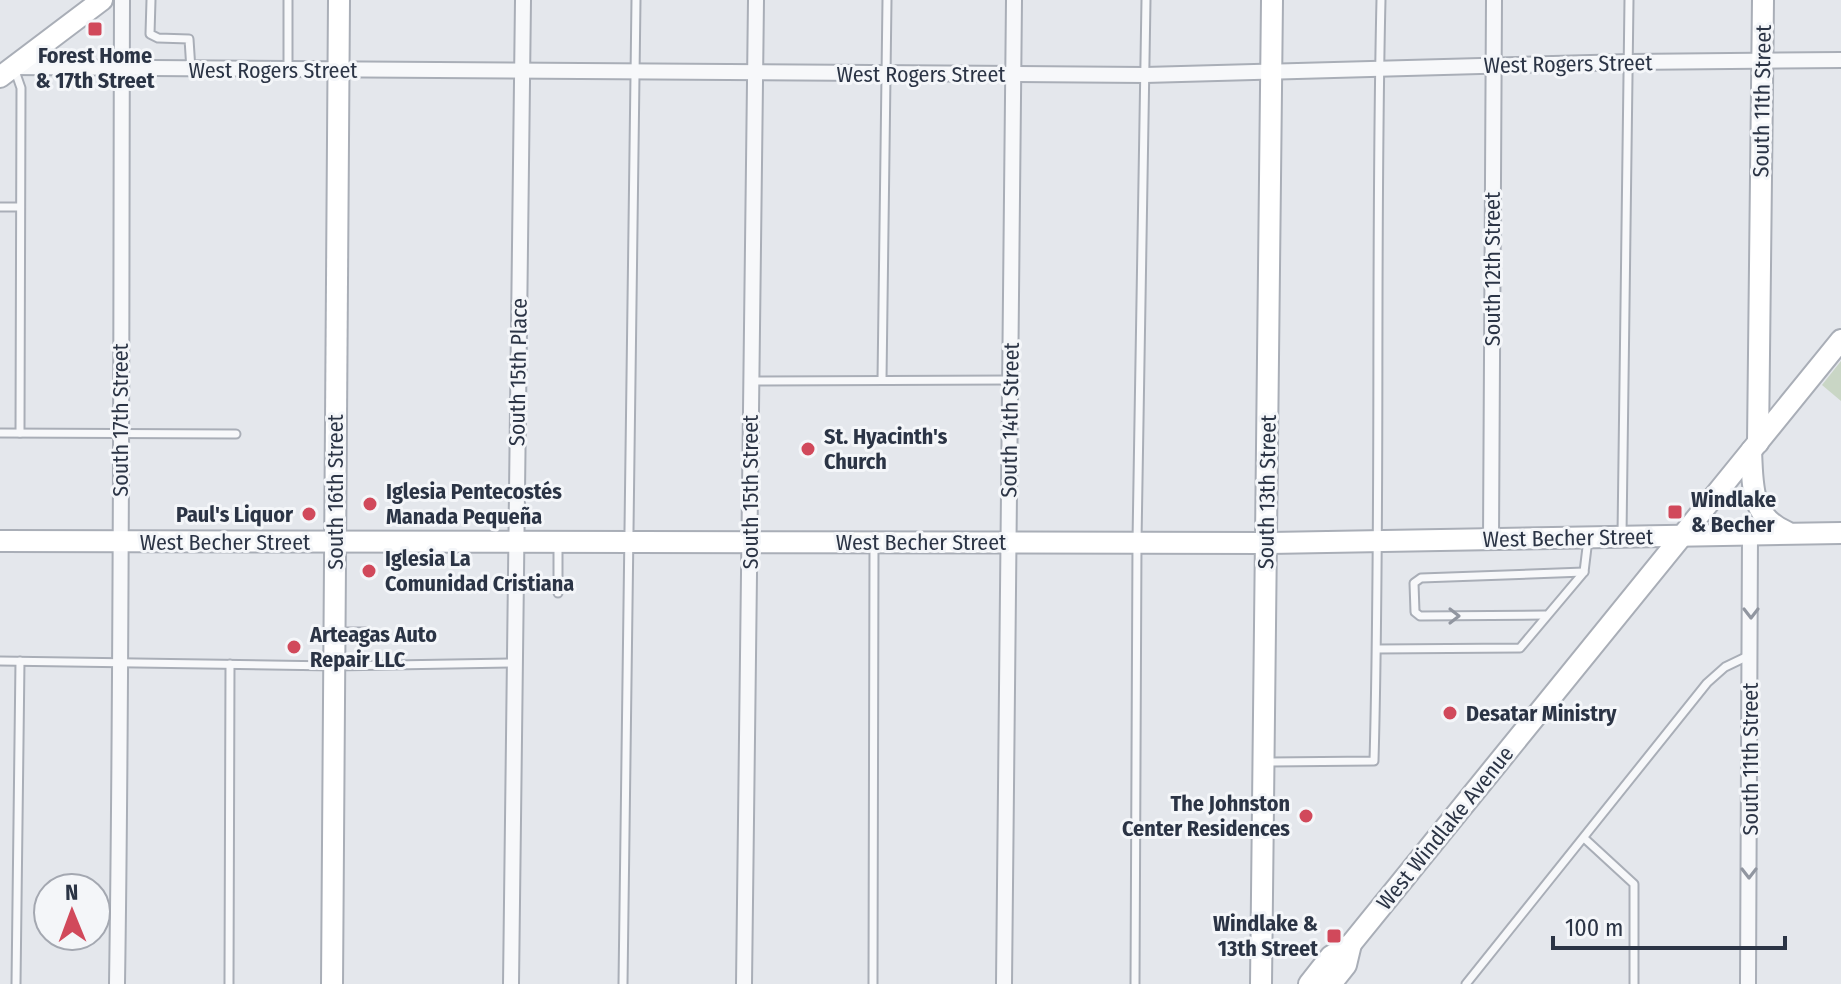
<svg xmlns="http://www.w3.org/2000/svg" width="1841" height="984" font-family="'Fira Sans Condensed',sans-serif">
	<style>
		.green { fill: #c9d6c5 }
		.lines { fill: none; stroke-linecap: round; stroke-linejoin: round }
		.lane-casing { stroke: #a9aeb7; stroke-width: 11 }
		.street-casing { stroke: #a9aeb7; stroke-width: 18 }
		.secondary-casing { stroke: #a9aeb7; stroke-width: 24 }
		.lane { stroke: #f7f8fa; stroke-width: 7 }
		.street { stroke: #f7f8fa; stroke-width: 14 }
		.secondary { stroke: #fff; stroke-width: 20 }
		.oneway { stroke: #9196a0 }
		.poi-dot { fill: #d1495b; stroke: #f4f6f9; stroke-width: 3 }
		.labels { text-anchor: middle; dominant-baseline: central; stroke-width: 6; stroke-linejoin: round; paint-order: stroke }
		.poi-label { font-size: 22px; font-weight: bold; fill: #2b3445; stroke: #f4f6f9; text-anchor: start }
		.street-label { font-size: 22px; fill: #2b3445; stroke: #f4f6f9 }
	</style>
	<rect width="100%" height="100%" fill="#e4e7ec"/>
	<polygon class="green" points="1841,361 1841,401 1822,385"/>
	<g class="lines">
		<g class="lane-casing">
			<g id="lane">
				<polyline points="151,0 150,34 158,38 189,39 191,70"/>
				<polyline points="14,68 21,88 20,433"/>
				<polyline points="288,70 288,0"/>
				<polyline points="0,207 20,207"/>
				<polyline points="882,380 887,0"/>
				<polyline points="752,381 1010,380"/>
				<polyline points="0,433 236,434"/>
				<polyline points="1622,535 1629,0"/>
				<polyline points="558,593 558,543"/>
				<polyline points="1545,615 1420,616 1415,612 1414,583 1421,578 1584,572"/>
				<polyline points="337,632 369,632"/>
				<polyline points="1377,649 1520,648 1584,572 1588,539"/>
				<polyline points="0,661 334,666 514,663"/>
				<path d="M 1266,762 L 1374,761 C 1381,508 1375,254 1381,0"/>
				<polyline points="1584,838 1634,884 1634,984"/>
				<polyline points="16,984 20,661"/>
				<polyline points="229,984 230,664"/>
				<polyline points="623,984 636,0"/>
				<polyline points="873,984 874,544"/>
				<polyline points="1135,984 1137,541 1146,0"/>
				<polyline points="1466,984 1707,683 1725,667 1750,655"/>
			</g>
		</g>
		<g class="street-casing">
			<g id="street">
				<polyline points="12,67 1145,75 1629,62 1841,60"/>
				<polyline points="1491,539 1494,0"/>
				<path d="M 117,984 C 122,656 121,328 122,0"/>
				<polyline points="511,984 523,0"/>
				<polyline points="744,984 756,0"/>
				<polyline points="1004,984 1014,0"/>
				<polyline points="1748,984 1750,535"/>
			</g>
		</g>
		<g class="secondary-casing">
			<g id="secondary">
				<polyline points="0,77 102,0"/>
				<polyline points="1758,443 1763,0"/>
				<path d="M 1751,451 C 1753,487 1750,516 1787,532"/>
				<polyline points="0,541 1266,543 1841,533"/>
				<polyline points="332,984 339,0"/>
				<polyline points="1261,984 1272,0"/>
				<polyline points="1309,984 1331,956 1351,944 1841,340"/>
				<polyline points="1331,984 1346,965 1351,944"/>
			</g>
		</g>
		<use href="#lane" class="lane"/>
		<use href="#street" class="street"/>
		<use href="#secondary" class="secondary"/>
	</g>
	<defs><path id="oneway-chevron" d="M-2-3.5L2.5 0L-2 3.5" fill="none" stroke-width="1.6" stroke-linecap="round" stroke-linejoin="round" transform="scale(2)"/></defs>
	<g class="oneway">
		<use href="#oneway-chevron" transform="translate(1751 613) rotate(90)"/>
		<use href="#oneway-chevron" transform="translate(1454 616)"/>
		<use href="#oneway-chevron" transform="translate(1749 873) rotate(90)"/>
	</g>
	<g class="poi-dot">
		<rect x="87" y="21" width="16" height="16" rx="4"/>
		<circle cx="808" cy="449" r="8"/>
		<circle cx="370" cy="504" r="8"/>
		<rect x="1667" y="504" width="16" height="16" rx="4"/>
		<circle cx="309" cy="514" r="8"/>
		<circle cx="369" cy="571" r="8"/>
		<circle cx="294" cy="647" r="8"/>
		<circle cx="1450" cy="713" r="8"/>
		<circle cx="1306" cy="816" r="8"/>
		<rect x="1326" y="928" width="16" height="16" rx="4"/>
	</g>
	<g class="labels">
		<g class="poi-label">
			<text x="95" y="55" text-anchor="middle">Forest Home<tspan x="95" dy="25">&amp; 17th Street</tspan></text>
			<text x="824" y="436">St. Hyacinth's<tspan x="824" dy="25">Church</tspan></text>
			<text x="386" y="491">Iglesia Pentecostés<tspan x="386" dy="25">Manada Pequeña</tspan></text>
			<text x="1691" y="499">Windlake<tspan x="1691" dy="25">&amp; Becher</tspan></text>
			<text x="293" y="514" text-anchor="end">Paul's Liquor</text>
			<text x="385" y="558">Iglesia La<tspan x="385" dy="25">Comunidad Cristiana</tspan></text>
			<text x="310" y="634">Arteagas Auto<tspan x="310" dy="25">Repair LLC</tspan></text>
			<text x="1466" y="713">Desatar Ministry</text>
			<text x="1290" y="803" text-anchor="end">The Johnston<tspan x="1290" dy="25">Center Residences</tspan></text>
			<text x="1318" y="923" text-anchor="end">Windlake &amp;<tspan x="1318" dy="25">13th Street</tspan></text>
		</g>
		<g class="street-label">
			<text transform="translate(1568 64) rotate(-1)">West Rogers Street</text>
			<text x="273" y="70">West Rogers Street</text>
			<text x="921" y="74">West Rogers Street</text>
			<text transform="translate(1762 101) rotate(-89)">South 11th Street</text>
			<text transform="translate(1492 269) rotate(-90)">South 12th Street</text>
			<text transform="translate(518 372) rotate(-89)">South 15th Place</text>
			<text transform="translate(120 420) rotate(-90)">South 17th Street</text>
			<text transform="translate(1010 420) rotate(-89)">South 14th Street</text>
			<text transform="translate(335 492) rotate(-90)">South 16th Street</text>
			<text transform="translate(750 492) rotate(-90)">South 15th Street</text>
			<text transform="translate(1267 492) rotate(-89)">South 13th Street</text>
			<text transform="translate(1568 538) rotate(-1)">West Becher Street</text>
			<text x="225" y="542">West Becher Street</text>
			<text x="921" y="542">West Becher Street</text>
			<text transform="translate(1750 759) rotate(-90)">South 11th Street</text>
			<text transform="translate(1445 828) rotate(-51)">West Windlake Avenue</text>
		</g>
	</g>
	<g transform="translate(72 912) rotate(359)"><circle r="38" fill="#f4f6f9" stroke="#a4a8b1" stroke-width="2"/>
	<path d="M0-6L14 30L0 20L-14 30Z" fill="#d1495b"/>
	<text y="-12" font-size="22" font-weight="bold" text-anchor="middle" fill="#2b3445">N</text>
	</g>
	<path d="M1553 936v12h232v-12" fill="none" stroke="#2b3445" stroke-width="4"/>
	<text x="1565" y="936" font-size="24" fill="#2b3445" stroke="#f4f6f9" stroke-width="6" paint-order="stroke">100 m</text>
</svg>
